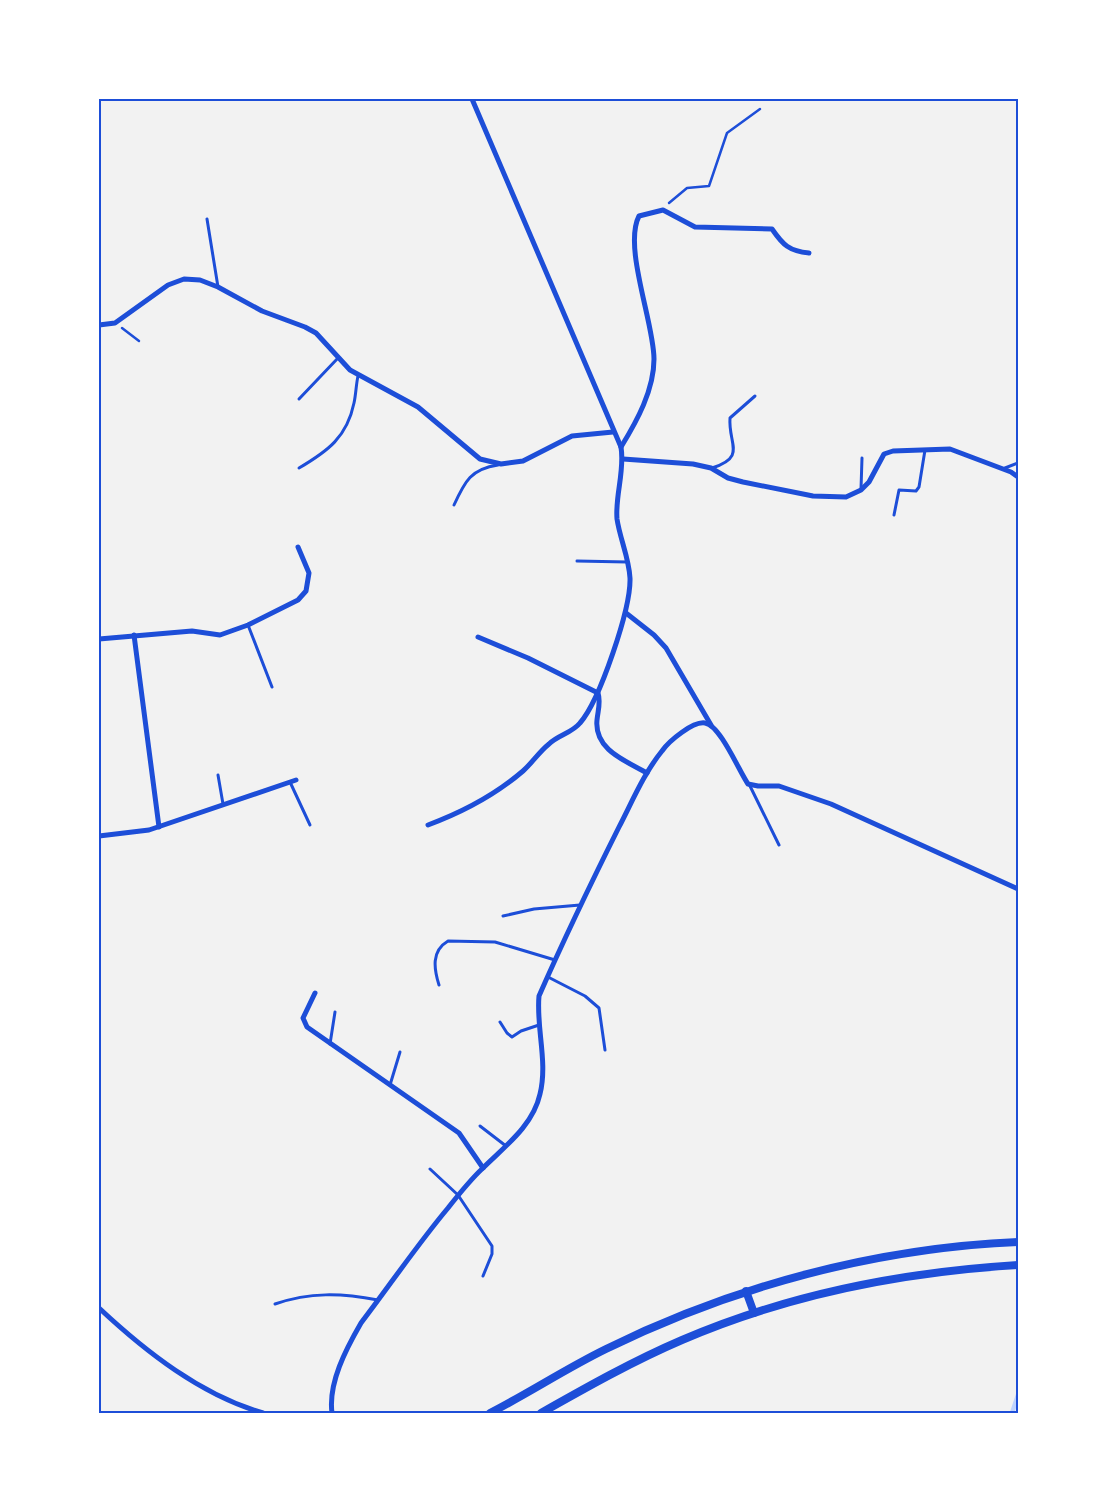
<svg xmlns="http://www.w3.org/2000/svg" width="1117" height="1512" font-family="Quicksand,sans-serif">
	<style>
		.lines { fill: none; stroke-linecap: round; stroke-linejoin: round }
		.stream { stroke: #bfd3fe; stroke-width: 4.5 }
		.path { stroke: #1d4ed8; stroke-width: 2.5 }
		.service { stroke: #1d4ed8; stroke-width: 3 }
		.minor { stroke: #1d4ed8; stroke-width: 5 }
		.tertiary { stroke: #1d4ed8; stroke-width: 8 }
		.neatline { fill: none; stroke: #1d4ed8; stroke-width: 2 }
	</style>
	<rect width="100%" height="100%" fill="#f2f2f2"/>
	<g class="lines">
		<polyline class="stream" points="1012,1413 1018,1395"/>
		<g class="path">
			<polyline points="669,203 687,188 709,186 727,133 760,109"/>
			<polyline points="122,328 139,341"/>
		</g>
		<g class="service">
			<polyline points="207,219 218,287"/>
			<polyline points="299,399 338,358"/>
			<path d="M 299,468 C 328,451 347,437 354,403 C 356,394 356,385 358,376"/>
			<path d="M 712,468 C 747,457 728,444 730,418 L 755,396"/>
			<polyline points="1005,468 1018,463"/>
			<polyline points="861,489 862,458"/>
			<path d="M 454,505 C 465,481 471,469 498,465"/>
			<polyline points="894,515 899,490 916,491 919,487 925,450"/>
			<polyline points="577,561 627,562"/>
			<polyline points="248,625 272,687"/>
			<polyline points="218,775 223,804"/>
			<polyline points="290,782 310,825"/>
			<polyline points="749,784 779,845"/>
			<polyline points="503,916 534,909 580,905"/>
			<polyline points="548,977 585,996 599,1008 605,1050"/>
			<path d="M 439,985 C 434,969 431,951 448,941 L 495,942 L 555,960"/>
			<polyline points="500,1022 507,1033 512,1037 521,1031 539,1025"/>
			<polyline points="330,1044 335,1012"/>
			<polyline points="390,1085 400,1052"/>
			<polyline points="480,1126 506,1146"/>
			<polyline points="430,1169 458,1195 492,1246 492,1254 483,1276"/>
			<path d="M 275,1304 C 310,1292 341,1293 378,1300"/>
		</g>
		<g class="minor">
			<polyline points="99,325 115,323 168,285 184,279 200,280 218,287 262,311 305,327 316,333 350,370 418,407 480,459 501,464 523,461 572,436 613,432"/>
			<path d="M 621,447 C 637,421 654,390 654,359 C 654,323 623,247 639,216 L 663,210 L 695,227 L 772,229 C 783,245 789,251 809,253"/>
			<polyline points="623,459 693,464 711,468 728,478 743,482 813,496 846,497 861,490 869,482 884,454 893,451 950,449 1011,472 1018,477"/>
			<polyline points="626,613 654,635 666,648 711,725"/>
			<polyline points="134,635 159,827"/>
			<path d="M 478,637 L 528,658 L 598,693 C 601,702 598,710 597,720 C 594,750 626,761 647,773"/>
			<polyline points="99,639 192,631 220,635 248,625 298,600 306,591 309,573 298,547"/>
			<path d="M 428,825 C 463,812 494,796 523,771 C 532,763 539,752 549,744 C 558,735 572,733 580,723 C 600,700 631,608 630,578 C 629,558 620,539 617,519 C 615,495 625,471 621,447 L 472,99"/>
			<polyline points="99,836 149,830 296,780"/>
			<polyline points="315,993 303,1018 307,1027 459,1133 483,1168"/>
			<path d="M 99,1308 C 146,1352 201,1395 263,1413"/>
			<path d="M 332,1413 C 328,1383 346,1349 361,1323 C 390,1285 417,1245 448,1208 C 459,1194 470,1180 483,1168 C 504,1147 533,1126 540,1094 C 548,1062 536,1028 539,996 C 564,939 591,883 619,827 C 632,802 644,773 662,751 C 669,741 693,721 705,723 C 720,725 739,771 748,784 L 758,786 L 779,786 L 831,804 L 1018,889"/>
		</g>
		<g class="tertiary">
			<polyline points="746,1291 754,1313"/>
			<path d="M 490,1413 C 529,1393 567,1368 606,1349 C 734,1286 876,1248 1018,1242"/>
			<path d="M 541,1413 C 587,1387 633,1361 682,1340 C 789,1294 903,1272 1018,1265"/>
		</g>
	</g>
	<rect width="1117" height="1512" fill="none" stroke="#ffffff" stroke-width="200"/>
	<rect x="100" y="100" width="917" height="1312" class="neatline"/>
</svg>
